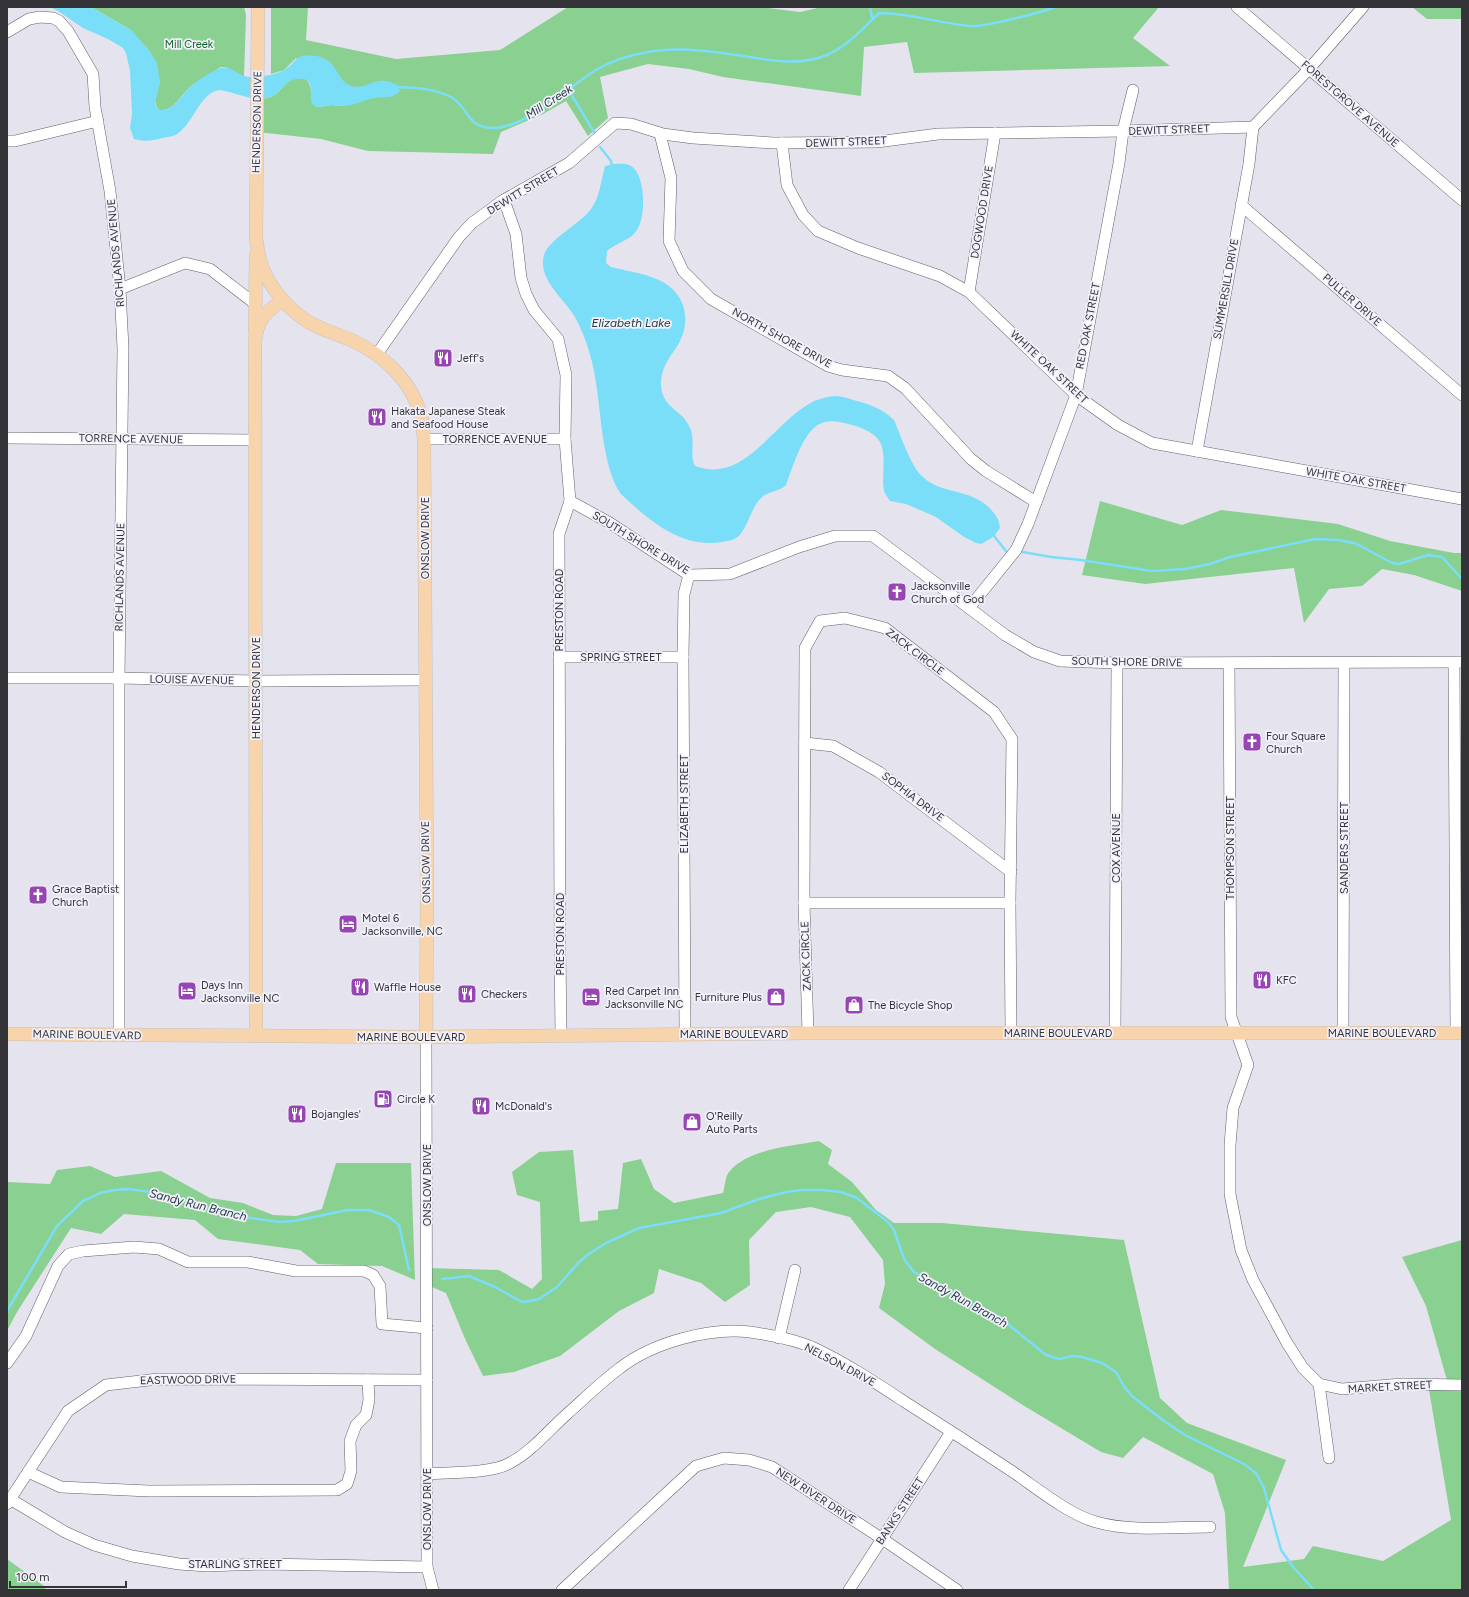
<svg xmlns="http://www.w3.org/2000/svg" width="1469" height="1597" font-family="Figtree,sans-serif">
	<style>
		.green { fill: #8ad090 }
		.water { fill: #7bdef9 }
		.lines { fill: none; stroke-linecap: round; stroke-linejoin: round }
		.stream { stroke: #7bdef9; stroke-width: 2.5 }
		.minor-casing { stroke: #605f67; stroke-width: 12 }
		.major-casing { stroke: #c2c2c3; stroke-width: 14 }
		.minor { stroke: #fff; stroke-width: 11 }
		.major { stroke: #f8d4ad; stroke-width: 13 }
		.labels { text-anchor: middle; dominant-baseline: central; stroke-width: 3.5; stroke-linejoin: round; paint-order: stroke }
		.park-label { font-size: 11px; fill: #106425; stroke: #f2f1fb }
		.street-label { font-size: 11px; fill: #343438; stroke: #f2f1fb }
		.poi-label { font-size: 11px; fill: #343438; stroke: #f2f1fb; text-anchor: start }
		.water-label { font-size: 12px; font-style: italic; fill: #233a41; stroke: #f2f1fb }
	</style>
	<rect width="100%" height="100%" fill="#e5e4ee"/>
	<g class="green">
		<path d="M 91,7 L 244,7 L 246,15 L 244,77 L 226,67 L 221,67 C 211,74 198,80 189,88 C 180,96 174,111 160,110 C 151,105 158,90 160,82 L 131,30 Z"/>
		<path d="M 271,7 L 308,7 L 306,40 L 396,59 L 500,50 L 568,7 L 760,7 L 800,12 L 822,7 L 1159,7 L 1133,38 L 1170,66 L 914,73 L 907,42 L 864,47 L 861,96 L 723,77 L 689,69 L 648,64 L 600,77 L 608,118 L 588,136 L 566,101 L 543,114 L 501,132 L 493,154 L 368,151 L 321,139 L 257,132 L 262,99 C 265,98 268,98 271,97 C 285,91 285,74 306,79 C 315,89 307,97 317,107 L 332,105 L 345,106 L 296,58 L 284,70 L 271,74 Z"/>
		<polygon points="1412,7 1462,7 1462,19 1427,19"/>
		<polygon points="1100,501 1182,525 1221,510 1338,524 1390,541 1454,553 1462,553 1462,591 1414,575 1382,569 1362,586 1329,589 1304,623 1294,568 1145,584 1082,575"/>
		<path d="M 819,1141 L 832,1150 L 828,1164 L 852,1182 L 876,1210 L 894,1223 L 942,1223 L 1124,1240 L 1160,1398 L 1187,1423 L 1286,1460 L 1243,1567 L 1304,1559 L 1313,1546 L 1383,1561 L 1451,1520 L 1428,1384 L 1448,1384 L 1426,1306 L 1402,1257 L 1462,1240 L 1462,1590 L 1229,1590 L 1225,1513 L 1213,1474 L 1143,1437 L 1123,1458 L 1101,1452 L 1021,1404 L 935,1349 L 879,1308 L 885,1284 L 883,1260 L 850,1217 L 811,1207 L 776,1212 L 749,1240 L 750,1285 L 725,1302 L 701,1283 L 659,1269 L 654,1293 L 619,1311 L 560,1356 L 514,1372 L 483,1376 L 466,1341 L 446,1293 L 427,1285 L 427,1268 L 499,1270 L 532,1289 L 542,1279 L 540,1202 L 517,1195 L 512,1172 L 539,1152 L 573,1150 L 580,1222 L 598,1220 L 598,1211 L 618,1209 L 623,1163 L 641,1159 L 654,1189 L 674,1203 L 723,1193 C 725,1187 725,1177 729,1172 C 748,1149 791,1146 819,1141 Z"/>
		<polygon points="336,1163 411,1163 415,1280 382,1266 318,1264 300,1250 218,1239 195,1220 124,1214 101,1234 71,1228 17,1312 7,1331 7,1182 50,1184 57,1170 90,1166 115,1177 161,1171 210,1198 243,1203 273,1215 296,1216 322,1209"/>
		<polygon points="7,1559 44,1586 46,1590 7,1590"/>
	</g>
	<g class="water">
		<path d="M 50,7 L 91,7 L 131,30 L 149,50 L 157,63 L 160,82 L 155,104 L 157,108 L 160,110 C 174,111 181,96 190,87 C 198,80 210,72 221,68 C 230,64 239,78 251,77 C 261,77 275,75 284,70 C 297,62 294,53 315,56 C 338,58 336,81 351,86 C 367,91 376,73 397,85 L 400,91 C 392,100 385,96 375,98 C 367,99 359,103 351,105 C 344,107 337,105 330,105 C 326,106 319,108 315,106 C 305,102 318,81 303,79 C 285,76 283,93 270,97 C 254,103 236,92 219,90 C 199,94 194,123 177,134 C 173,137 166,137 162,138 C 152,141 144,142 134,139 L 130,128 L 132,114 L 130,71 L 126,53 L 123,48 L 108,39 L 83,28 L 58,11 Z"/>
		<path d="M 613,164 C 619,164 626,163 631,166 C 646,175 646,217 637,230 C 631,240 616,243 607,251 L 606,263 L 611,267 C 628,271 648,274 663,282 C 686,295 691,321 679,343 C 672,355 662,365 661,381 C 660,409 682,408 690,428 C 696,440 689,455 695,466 C 755,488 781,397 836,396 C 842,396 850,399 857,401 C 871,405 883,409 894,420 C 901,436 911,467 923,477 C 943,496 973,487 993,512 C 998,518 999,521 1000,528 L 994,536 L 990,539 L 981,544 L 976,543 L 964,537 L 936,517 L 906,504 L 890,501 C 888,498 885,494 884,491 C 881,476 887,456 880,442 C 875,433 861,427 852,425 C 844,423 834,420 825,422 C 804,426 793,467 786,485 C 780,492 767,491 760,499 C 751,509 748,526 739,536 C 735,540 727,541 722,542 C 682,549 648,520 621,494 C 602,469 601,409 595,377 C 592,357 585,336 575,317 C 564,298 537,279 544,255 C 549,239 580,224 591,209 C 600,197 601,180 605,166 Z"/>
	</g>
	<g class="lines">
		<g class="stream">
			<polyline points="870,7 872,18"/>
			<path d="M 396,89 L 398,87 C 416,88 434,88 451,97 C 470,108 466,129 495,128 C 527,126 567,89 594,71 C 609,62 630,55 648,52 C 673,47 703,50 729,54 C 761,58 796,68 827,55 C 847,46 864,28 879,13 C 911,13 940,24 972,26 C 983,27 1044,12 1055,7"/>
			<polyline points="568,89 594,132"/>
			<polyline points="600,147 611,161 612,166"/>
			<polyline points="994,533 994,536 1006,551"/>
			<polyline points="1023,552 1051,557 1081,560 1152,571 1185,569 1210,564 1230,557 1315,539 1339,540 1357,544 1381,557 1392,563 1399,564 1428,555 1442,557 1462,579"/>
			<polyline points="442,1279 469,1276 495,1287 520,1301 524,1302 539,1299 557,1287 579,1262 586,1256 606,1243 639,1228 721,1213 756,1200 786,1192 802,1190 821,1190 841,1192 857,1198 888,1222 894,1230 904,1259 914,1272 999,1317 1046,1355 1059,1359 1073,1356 1082,1357 1102,1363 1116,1372 1125,1388 1133,1397 1164,1421 1185,1435 1244,1464 1256,1473 1264,1488 1281,1550 1294,1568 1314,1590"/>
			<polyline points="7,1311 57,1226 84,1200 88,1199 100,1193 114,1190 128,1189 158,1193 182,1199 223,1214 279,1222 294,1221 348,1210 369,1210 389,1217 399,1225 409,1270"/>
		</g>
		<g class="minor-casing">
			<g id="minor">
				<polyline points="1237,7 1462,200"/>
				<polyline points="7,32 29,19 40,17 53,18 59,21 68,31 93,74 95,107 110,191 120,289 123,348 119,678 119,1035"/>
				<polyline points="660,134 671,178 669,241 683,271 711,299 828,366 842,370 888,376 905,388 971,459 986,471 1036,502"/>
				<polyline points="7,141 15,141 98,121"/>
				<polyline points="782,143 787,185 803,215 818,231 858,248 940,276 969,292 1076,395 1118,425 1152,443 1462,499"/>
				<polyline points="504,200 516,234 521,278 526,294 534,310 558,339 566,375 565,439 570,501 559,534 560,952 561,1036"/>
				<polyline points="1241,205 1462,395"/>
				<polyline points="120,289 185,263 210,269 254,303"/>
				<polyline points="969,292 995,133"/>
				<polyline points="377,354 459,237 472,223 502,201 569,163 615,123 631,124 663,134 693,138 774,143 877,142 938,134 1123,131 1253,127 1309,69 1363,7"/>
				<polyline points="7,438 254,440"/>
				<polyline points="424,439 565,439"/>
				<polyline points="1197,451 1249,164 1253,127"/>
				<polyline points="570,501 610,523 689,575 730,574 799,547 835,536 873,536 1005,635 1034,652 1060,661 1117,663 1462,662"/>
				<polyline points="969,608 1016,550 1028,524 1076,395 1119,163 1123,131 1133,90"/>
				<polyline points="559,657 683,657"/>
				<polyline points="1229,663 1231,1017 1248,1065 1233,1108 1230,1145 1230,1194 1241,1250 1253,1280 1287,1343 1303,1368 1319,1384 1329,1458"/>
				<polyline points="1454,663 1456,1033"/>
				<polyline points="7,678 119,678 256,681 425,680"/>
				<polyline points="805,743 833,746 879,772 1011,872"/>
				<polyline points="804,903 1010,903"/>
				<polyline points="808,1033 804,903 805,648 820,621 845,618 885,628 994,712 1012,739 1010,903 1011,1033"/>
				<polyline points="1115,1033 1117,663"/>
				<polyline points="1343,1033 1344,663"/>
				<polyline points="685,1034 683,657 684,594 689,575"/>
				<polyline points="426,1037 427,1567 433,1590"/>
				<polyline points="779,1338 795,1270"/>
				<polyline points="7,1363 26,1336 58,1266 69,1254 83,1251 134,1247 159,1249 188,1262 248,1262 296,1271 364,1271 373,1275 380,1286 382,1324 427,1328"/>
				<polyline points="1319,1384 1342,1389 1402,1384 1462,1385"/>
				<polyline points="28,1472 61,1487 149,1491 337,1490 347,1484 351,1471 350,1441 356,1425 366,1415 369,1400 368,1380"/>
				<path d="M 427,1474 C 450,1472 490,1474 510,1463 C 532,1451 548,1431 567,1414 C 584,1399 601,1382 620,1368 C 652,1343 709,1327 750,1332 C 771,1335 794,1339 814,1348 C 846,1363 876,1383 905,1402 C 943,1426 980,1450 1016,1474 C 1039,1490 1070,1515 1096,1522 C 1131,1532 1174,1527 1210,1527"/>
				<polyline points="10,1499 65,1532 94,1545 132,1556 179,1564 207,1566 263,1564 427,1567"/>
				<polyline points="7,1504 68,1411 106,1385 158,1379 427,1380"/>
				<polyline points="562,1590 696,1466 724,1458 749,1460 772,1467 881,1538 957,1590"/>
				<polyline points="849,1590 951,1432"/>
			</g>
		</g>
		<g class="major-casing">
			<g id="major">
				<path d="M 258,7 L 256,237 C 257,245 258,253 260,261 C 267,283 283,303 301,317 C 316,329 336,333 353,341 C 385,356 411,381 421,415 C 423,423 423,431 424,439 L 427,896 L 426,1037"/>
				<polyline points="255,331 256,255"/>
				<polyline points="7,1034 426,1037 808,1033 1462,1033"/>
				<path d="M 256,1036 L 255,340 C 259,316 264,315 282,300"/>
			</g>
		</g>
		<use href="#minor" class="minor"/>
		<use href="#major" class="major"/>
	</g>
	<defs>
		<g id="restaurant-square" transform="scale(1)"><rect x="-9" y="-9" width="18" height="18" rx="4" fill="#9845b4" stroke="#f2f1fb"/><path d="M-5-6h1v4h1v-4h1v4h1v-4h1v5L-1.5 .5V6h-2V.5L-5-1ZM5-6V6H3V1.5H1.5Q1.5-4 5-6Z" fill="#fff"/></g>
		<g id="church-square" transform="scale(1)"><rect x="-9" y="-9" width="18" height="18" rx="4" fill="#9845b4" stroke="#f2f1fb"/><path d="M-1.2-6h2.4v3.5h3.3v2.4h-3.3V6h-2.4V-.1h-3.3v-2.4h3.3Z" fill="#fff"/></g>
		<g id="hotel-square" transform="scale(1)"><rect x="-9" y="-9" width="18" height="18" rx="4" fill="#9845b4" stroke="#f2f1fb"/><path d="M-6-4.5h1.5V1H6V5H4.5V3h-9V5H-6ZM-4 0a1.8 1.8 0 1 1 3.6 0ZM.5 0V-2.5h3Q6-2.5 6 0Z" fill="#fff"/></g>
		<g id="shop-square" transform="scale(1)"><rect x="-9" y="-9" width="18" height="18" rx="4" fill="#9845b4" stroke="#f2f1fb"/><path d="M-5-2.5h2.3a2.7 3.5 0 0 1 5.4 0H5L5.5 6h-11ZM-1.5-2.5h3a1.5 2.3 0 0 0-3 0Z" fill="#fff"/></g>
		<g id="fuel-square" transform="scale(1)"><rect x="-9" y="-9" width="18" height="18" rx="4" fill="#9845b4" stroke="#f2f1fb"/><path d="M-5.5-6h7V0h2V4h1.3V-2.5L3-4.5l.8-.8L6-3V5H2.5V1h-1V6h-7ZM-4.2-4.7v3.2H.2V-4.7Z" fill="#fff"/></g>
	</defs>
	<g fill-rule="evenodd">
		<use href="#restaurant-square" x="443" y="358"/>
		<use href="#restaurant-square" x="377" y="417"/>
		<use href="#church-square" x="897" y="592"/>
		<use href="#church-square" x="1252" y="742"/>
		<use href="#church-square" x="38" y="895"/>
		<use href="#hotel-square" x="348" y="924"/>
		<use href="#restaurant-square" x="1262" y="980"/>
		<use href="#restaurant-square" x="360" y="987"/>
		<use href="#hotel-square" x="187" y="991"/>
		<use href="#restaurant-square" x="467" y="994"/>
		<use href="#hotel-square" x="591" y="997"/>
		<use href="#shop-square" x="776" y="997"/>
		<use href="#shop-square" x="854" y="1005"/>
		<use href="#fuel-square" x="383" y="1099"/>
		<use href="#restaurant-square" x="481" y="1106"/>
		<use href="#restaurant-square" x="297" y="1114"/>
		<use href="#shop-square" x="692" y="1122"/>
	</g>
	<g class="labels">
		<g class="park-label">
			<text x="189" y="44">Mill Creek</text>
		</g>
		<g class="street-label">
			<text transform="translate(1350 104) rotate(41)">FORESTGROVE AVENUE</text>
			<text transform="translate(257 122) rotate(-89)">HENDERSON DRIVE</text>
			<text transform="translate(1169 130) rotate(-2)">DEWITT STREET</text>
			<text transform="translate(846 142) rotate(-2)">DEWITT STREET</text>
			<text transform="translate(523 191) rotate(-31)">DEWITT STREET</text>
			<text transform="translate(982 212) rotate(-81)">DOGWOOD DRIVE</text>
			<text transform="translate(116 253) rotate(-95)">RICHLANDS AVENUE</text>
			<text transform="translate(1226 289) rotate(-80)">SUMMERSILL DRIVE</text>
			<text transform="translate(1352 300) rotate(41)">PULLER DRIVE</text>
			<text transform="translate(1088 326) rotate(-79)">RED OAK STREET</text>
			<text transform="translate(782 338) rotate(29)">NORTH SHORE DRIVE</text>
			<text transform="translate(1049 367) rotate(43)">WHITE OAK STREET</text>
			<text transform="translate(131 439) rotate(1)">TORRENCE AVENUE</text>
			<text x="495" y="439">TORRENCE AVENUE</text>
			<text transform="translate(1356 480) rotate(10)">WHITE OAK STREET</text>
			<text transform="translate(425 538) rotate(-90)">ONSLOW DRIVE</text>
			<text transform="translate(641 543) rotate(31)">SOUTH SHORE DRIVE</text>
			<text transform="translate(120 577) rotate(-89)">RICHLANDS AVENUE</text>
			<text transform="translate(559 610) rotate(-90)">PRESTON ROAD</text>
			<text transform="translate(915 652) rotate(37)">ZACK CIRCLE</text>
			<text x="621" y="657">SPRING STREET</text>
			<text transform="translate(1127 662) rotate(1)">SOUTH SHORE DRIVE</text>
			<text transform="translate(192 680) rotate(1)">LOUISE AVENUE</text>
			<text transform="translate(256 688) rotate(-90)">HENDERSON DRIVE</text>
			<text transform="translate(913 797) rotate(37)">SOPHIA DRIVE</text>
			<text transform="translate(684 804) rotate(-90)">ELIZABETH STREET</text>
			<text transform="translate(1116 848) rotate(-90)">COX AVENUE</text>
			<text transform="translate(1230 848) rotate(-90)">THOMPSON STREET</text>
			<text transform="translate(1344 848) rotate(-90)">SANDERS STREET</text>
			<text transform="translate(426 862) rotate(-91)">ONSLOW DRIVE</text>
			<text transform="translate(560 934) rotate(-90)">PRESTON ROAD</text>
			<text transform="translate(806 956) rotate(-92)">ZACK CIRCLE</text>
			<text x="1058" y="1033">MARINE BOULEVARD</text>
			<text x="1382" y="1033">MARINE BOULEVARD</text>
			<text x="734" y="1034">MARINE BOULEVARD</text>
			<text transform="translate(87 1035) rotate(1)">MARINE BOULEVARD</text>
			<text x="411" y="1037">MARINE BOULEVARD</text>
			<text transform="translate(427 1185) rotate(-90)">ONSLOW DRIVE</text>
			<text transform="translate(840 1365) rotate(28)">NELSON DRIVE</text>
			<text transform="translate(188 1380) rotate(-1)">EASTWOOD DRIVE</text>
			<text transform="translate(1390 1387) rotate(-3)">MARKET STREET</text>
			<text transform="translate(816 1496) rotate(33)">NEW RIVER DRIVE</text>
			<text transform="translate(427 1509) rotate(-90)">ONSLOW DRIVE</text>
			<text transform="translate(900 1511) rotate(-57)">BANKS STREET</text>
			<text x="235" y="1564">STARLING STREET</text>
		</g>
		<g class="poi-label">
			<text x="457" y="358">Jeff's</text>
			<text x="391" y="411">Hakata Japanese Steak<tspan x="391" dy="13">and Seafood House</tspan></text>
			<text x="911" y="586">Jacksonville<tspan x="911" dy="13">Church of God</tspan></text>
			<text x="1266" y="736">Four Square<tspan x="1266" dy="13">Church</tspan></text>
			<text x="52" y="889">Grace Baptist<tspan x="52" dy="13">Church</tspan></text>
			<text x="362" y="918">Motel 6<tspan x="362" dy="13">Jacksonville, NC</tspan></text>
			<text x="1276" y="980">KFC</text>
			<text x="201" y="985">Days Inn<tspan x="201" dy="13">Jacksonville NC</tspan></text>
			<text x="374" y="987">Waffle House</text>
			<text x="605" y="991">Red Carpet Inn<tspan x="605" dy="13">Jacksonville NC</tspan></text>
			<text x="481" y="994">Checkers</text>
			<text x="762" y="997" text-anchor="end">Furniture Plus</text>
			<text x="868" y="1005">The Bicycle Shop</text>
			<text x="397" y="1099">Circle K</text>
			<text x="495" y="1106">McDonald's</text>
			<text x="311" y="1114">Bojangles'</text>
			<text x="706" y="1116">O'Reilly<tspan x="706" dy="13">Auto Parts</tspan></text>
		</g>
		<g class="water-label">
			<text transform="translate(549 102) rotate(-33)">Mill Creek</text>
			<text x="631" y="323">Elizabeth Lake</text>
			<text transform="translate(198 1205) rotate(14)">Sandy Run Branch</text>
			<text transform="translate(963 1300) rotate(29)">Sandy Run Branch</text>
		</g>
	</g>
	<rect width="1469" height="1597" fill="none" stroke="#343438" stroke-width="16"/>
	<path d="M10 1581v6h116v-6" fill="none" stroke="#343438" stroke-width="2"/>
	<text x="16" y="1581" font-size="12" fill="#343438" stroke="#f2f1fb" stroke-width="3" paint-order="stroke">100 m</text>
</svg>
